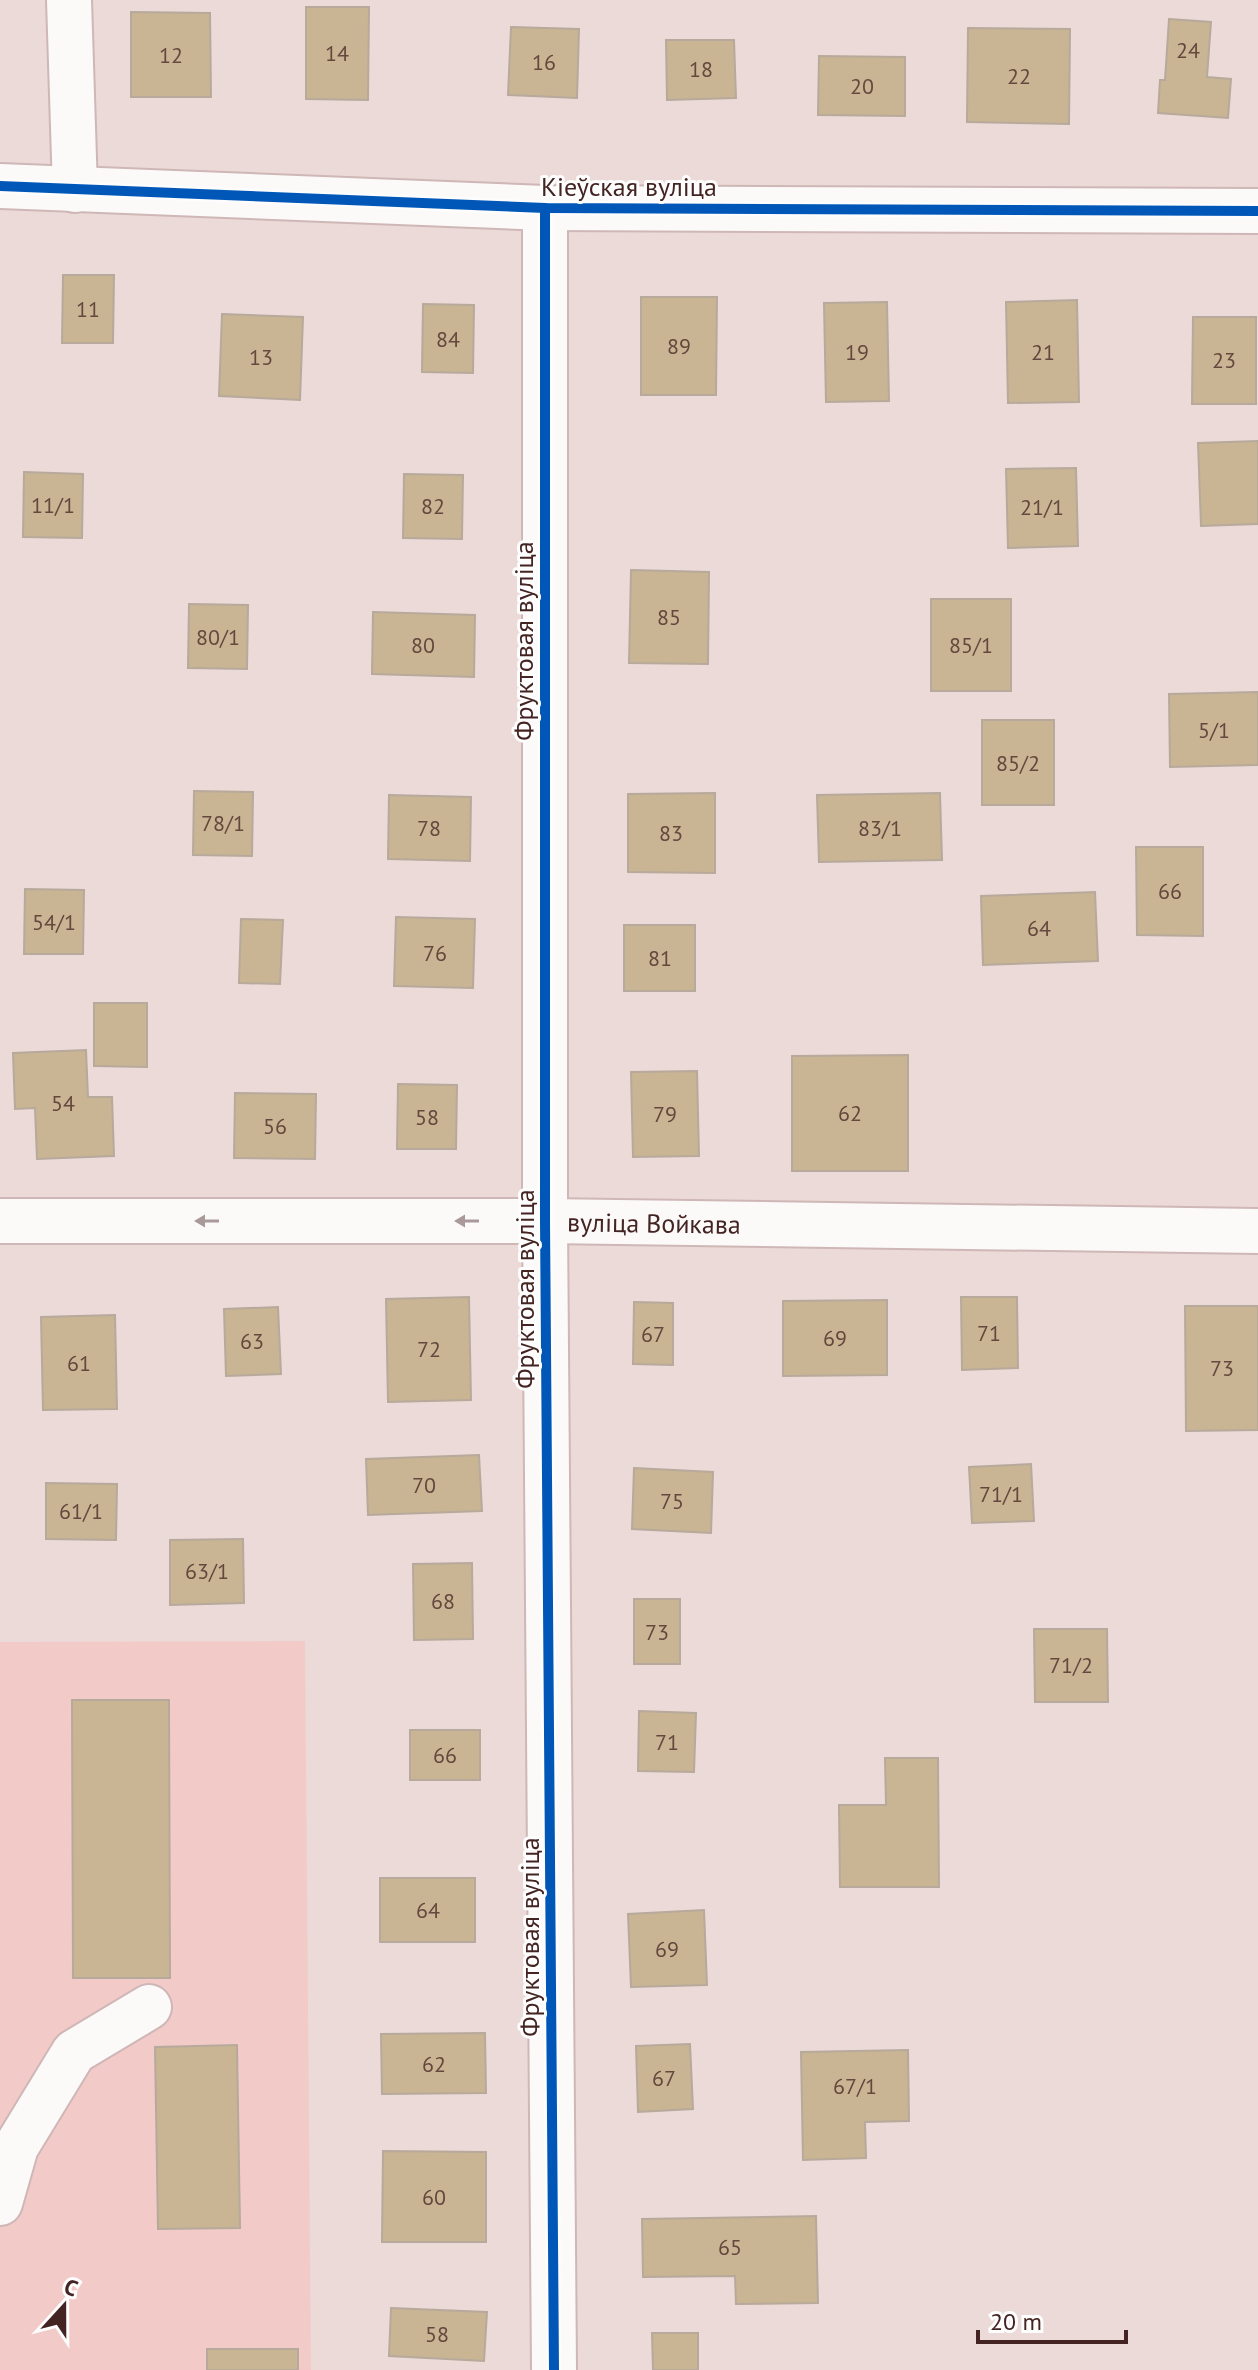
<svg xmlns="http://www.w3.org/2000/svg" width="1258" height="2370" font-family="'PT Sans',sans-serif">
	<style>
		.built { fill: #f2cbc8 }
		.building { fill: #c9b594; stroke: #b7a99b; stroke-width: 2 }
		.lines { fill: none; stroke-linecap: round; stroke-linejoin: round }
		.minor-casing { stroke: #ceb7b6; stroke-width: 48 }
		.minor { stroke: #fcf9f9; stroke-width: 44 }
		.cycleway-casing { stroke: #fdfdfd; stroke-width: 15 }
		.cycleway { stroke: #0057b8; stroke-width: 10 }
		.oneway { fill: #a99998 }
		.labels { text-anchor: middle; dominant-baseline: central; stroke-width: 6; stroke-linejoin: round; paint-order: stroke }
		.number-label { font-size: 22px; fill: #64483e }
		.street-label { font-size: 26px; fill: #432422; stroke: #fdfdfd }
	</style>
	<rect width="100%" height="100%" fill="#ecdad8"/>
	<polygon class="built" points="305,1641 311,2370 0,2370 0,1642"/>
	<g class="building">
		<polygon points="306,7 369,7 368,100 306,99"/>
		<polygon points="131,12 210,13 211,97 131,97"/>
		<polygon points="1169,19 1211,22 1207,77 1231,79 1228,118 1158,113 1160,80 1165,80"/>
		<polygon points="511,27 579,29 577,98 508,95"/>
		<polygon points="968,28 1070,29 1069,124 967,122"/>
		<polygon points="666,40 734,40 736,98 667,100"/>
		<polygon points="819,56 905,57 905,116 818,115"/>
		<polygon points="63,275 114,275 113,343 62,343"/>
		<polygon points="641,297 717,297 716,395 641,395"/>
		<polygon points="1077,300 1079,402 1008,403 1006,302"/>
		<polygon points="887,302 889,401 826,402 824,303"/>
		<polygon points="423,304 474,305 473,373 422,372"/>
		<polygon points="222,314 303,317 300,400 219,396"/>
		<polygon points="1193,317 1256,317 1256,404 1192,404"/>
		<polygon points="1258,441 1258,524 1201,526 1198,443"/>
		<polygon points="1076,468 1078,546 1008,548 1006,469"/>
		<polygon points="24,472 83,474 82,538 23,537"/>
		<polygon points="404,474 463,475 462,539 403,538"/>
		<polygon points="631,570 709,572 708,664 629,663"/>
		<rect x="931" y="599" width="80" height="92"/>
		<polygon points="189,604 248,605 247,669 188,668"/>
		<polygon points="373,612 475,615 474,677 372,674"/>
		<polygon points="1258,692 1258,765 1170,767 1169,694"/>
		<rect x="982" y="720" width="72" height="85"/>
		<polygon points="194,791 253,792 252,856 193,855"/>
		<polygon points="715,793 715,873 628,872 628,794"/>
		<polygon points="940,793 942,860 819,862 817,795"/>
		<polygon points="389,795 471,797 470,861 388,859"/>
		<polygon points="1136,847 1203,847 1203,936 1137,935"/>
		<polygon points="25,889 84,890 83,954 24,954"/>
		<polygon points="1095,892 1098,961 983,965 981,896"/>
		<polygon points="396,917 475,919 473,988 394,986"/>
		<polygon points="241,919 283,920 280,984 239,983"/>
		<rect x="624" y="925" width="71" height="66"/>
		<polygon points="94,1003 147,1003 147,1067 94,1066"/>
		<polygon points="86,1050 88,1097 112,1097 114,1156 37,1159 35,1108 15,1109 13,1053"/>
		<polygon points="908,1055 908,1171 792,1171 792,1056"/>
		<polygon points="697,1071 699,1156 633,1157 631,1072"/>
		<polygon points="398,1084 457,1085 456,1149 397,1149"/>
		<polygon points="235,1093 316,1094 315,1159 234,1158"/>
		<polygon points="469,1297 471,1400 388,1402 386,1299"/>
		<polygon points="961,1297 1017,1297 1018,1368 962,1370"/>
		<polygon points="887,1300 887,1375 783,1376 783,1301"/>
		<polygon points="634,1302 673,1303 673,1365 633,1364"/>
		<polygon points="1185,1306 1258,1306 1258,1430 1186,1431"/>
		<polygon points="278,1307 281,1374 226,1376 224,1309"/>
		<polygon points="115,1315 117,1409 43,1410 41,1317"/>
		<polygon points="479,1455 482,1511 368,1515 366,1459"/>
		<polygon points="1031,1464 1034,1521 972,1523 969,1467"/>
		<polygon points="634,1468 713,1472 711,1533 632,1529"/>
		<polygon points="46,1483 117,1484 116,1540 46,1539"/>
		<polygon points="243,1539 244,1603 170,1605 170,1540"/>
		<polygon points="472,1563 473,1639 414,1640 413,1564"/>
		<rect x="634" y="1599" width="46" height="65"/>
		<polygon points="1034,1629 1107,1629 1108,1702 1035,1702"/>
		<polygon points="72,1700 169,1700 170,1978 73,1978"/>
		<polygon points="639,1711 696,1713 694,1772 638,1771"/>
		<rect x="410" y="1730" width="70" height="50"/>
		<polygon points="885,1758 938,1758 939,1887 840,1887 839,1805 886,1805"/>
		<rect x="380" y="1878" width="95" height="64"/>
		<polygon points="704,1910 707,1985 631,1987 628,1914"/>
		<polygon points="485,2033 486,2093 382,2094 381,2034"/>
		<polygon points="690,2044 693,2109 638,2112 636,2046"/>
		<polygon points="237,2045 240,2228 158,2229 155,2047"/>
		<polygon points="908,2050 909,2121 865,2122 866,2158 803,2160 801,2052"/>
		<polygon points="383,2151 486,2152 486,2242 382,2242"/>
		<polygon points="816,2216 818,2303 736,2304 735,2276 643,2277 642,2219"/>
		<polygon points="391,2308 487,2312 484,2361 389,2356"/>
		<polygon points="652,2333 698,2333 698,2370 653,2370"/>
		<rect x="207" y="2349" width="91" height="21"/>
	</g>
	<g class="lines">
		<g class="minor-casing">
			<g id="minor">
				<polyline points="69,0 75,190"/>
				<polyline points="0,186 545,208 1258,211"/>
				<polyline points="545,208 545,1221 554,2370"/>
				<path id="s1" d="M 0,1221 L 545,1221 L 1258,1231"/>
				<polyline points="0,2203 16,2147 74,2052 149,2007"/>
			</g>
		</g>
		<use href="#minor" class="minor"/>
		<g class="cycleway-casing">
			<g id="cycleway">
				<polyline points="0,186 545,208 1258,211"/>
				<polyline points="545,208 545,1221 554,2370"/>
			</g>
		</g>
		<use href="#cycleway" class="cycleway"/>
	</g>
	<defs><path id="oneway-solid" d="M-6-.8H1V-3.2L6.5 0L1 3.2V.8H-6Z" transform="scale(2)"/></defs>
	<g class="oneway">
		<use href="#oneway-solid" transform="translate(207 1221) rotate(180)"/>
		<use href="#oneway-solid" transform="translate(467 1221) rotate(180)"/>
	</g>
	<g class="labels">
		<g class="number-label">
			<text x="1188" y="50">24</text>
			<text x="337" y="53">14</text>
			<text x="171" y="55">12</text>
			<text x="544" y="62">16</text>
			<text x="701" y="69">18</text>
			<text x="1019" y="76">22</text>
			<text x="862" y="86">20</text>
			<text x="88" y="309">11</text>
			<text x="448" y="339">84</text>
			<text x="679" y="346">89</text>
			<text x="857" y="352">19</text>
			<text x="1043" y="352">21</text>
			<text x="261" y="357">13</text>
			<text x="1224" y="360">23</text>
			<text x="53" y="505">11/1</text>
			<text x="433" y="506">82</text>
			<text x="1042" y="507">21/1</text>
			<text x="669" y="617">85</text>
			<text x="218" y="637">80/1</text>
			<text x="423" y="645">80</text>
			<text x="971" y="645">85/1</text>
			<text x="1214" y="730">5/1</text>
			<text x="1018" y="763">85/2</text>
			<text x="223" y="823">78/1</text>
			<text x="429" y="828">78</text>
			<text x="880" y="828">83/1</text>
			<text x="671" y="833">83</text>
			<text x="1170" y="891">66</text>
			<text x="54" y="922">54/1</text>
			<text x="1039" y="928">64</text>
			<text x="435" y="953">76</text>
			<text x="660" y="958">81</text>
			<text x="63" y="1103">54</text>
			<text x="850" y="1113">62</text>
			<text x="665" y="1114">79</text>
			<text x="427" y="1117">58</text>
			<text x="275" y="1126">56</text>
			<text x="989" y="1333">71</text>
			<text x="653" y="1334">67</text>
			<text x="835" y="1338">69</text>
			<text x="252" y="1341">63</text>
			<text x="429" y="1349">72</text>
			<text x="79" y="1363">61</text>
			<text x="1222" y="1368">73</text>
			<text x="424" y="1485">70</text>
			<text x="1001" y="1494">71/1</text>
			<text x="672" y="1501">75</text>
			<text x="81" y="1511">61/1</text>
			<text x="207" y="1571">63/1</text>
			<text x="443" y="1601">68</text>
			<text x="657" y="1632">73</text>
			<text x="1071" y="1665">71/2</text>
			<text x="667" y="1742">71</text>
			<text x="445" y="1755">66</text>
			<text x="428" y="1910">64</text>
			<text x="667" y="1949">69</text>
			<text x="434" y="2064">62</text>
			<text x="664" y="2078">67</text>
			<text x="855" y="2086">67/1</text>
			<text x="434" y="2197">60</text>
			<text x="730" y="2247">65</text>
			<text x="437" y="2334">58</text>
		</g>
		<g class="street-label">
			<text x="629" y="186">Кіеўская вуліца</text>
			<text transform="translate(523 641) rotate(-90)">Фруктовая вуліца</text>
			<text stroke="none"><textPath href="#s1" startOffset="654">вуліца Войкава</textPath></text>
			<text transform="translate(524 1289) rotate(-90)">Фруктовая вуліца</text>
			<text transform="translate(529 1937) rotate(-90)">Фруктовая вуліца</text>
		</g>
	</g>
	<g transform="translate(64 2306) rotate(21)" stroke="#fdfdfd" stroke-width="6" paint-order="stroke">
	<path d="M0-6L14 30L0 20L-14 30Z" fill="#432422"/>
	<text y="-12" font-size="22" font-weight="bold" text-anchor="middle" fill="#432422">С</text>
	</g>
	<path d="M978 2330v12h148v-12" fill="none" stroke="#432422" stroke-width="4"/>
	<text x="990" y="2330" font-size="24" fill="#432422" stroke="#fdfdfd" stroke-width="6" paint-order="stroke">20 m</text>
</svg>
